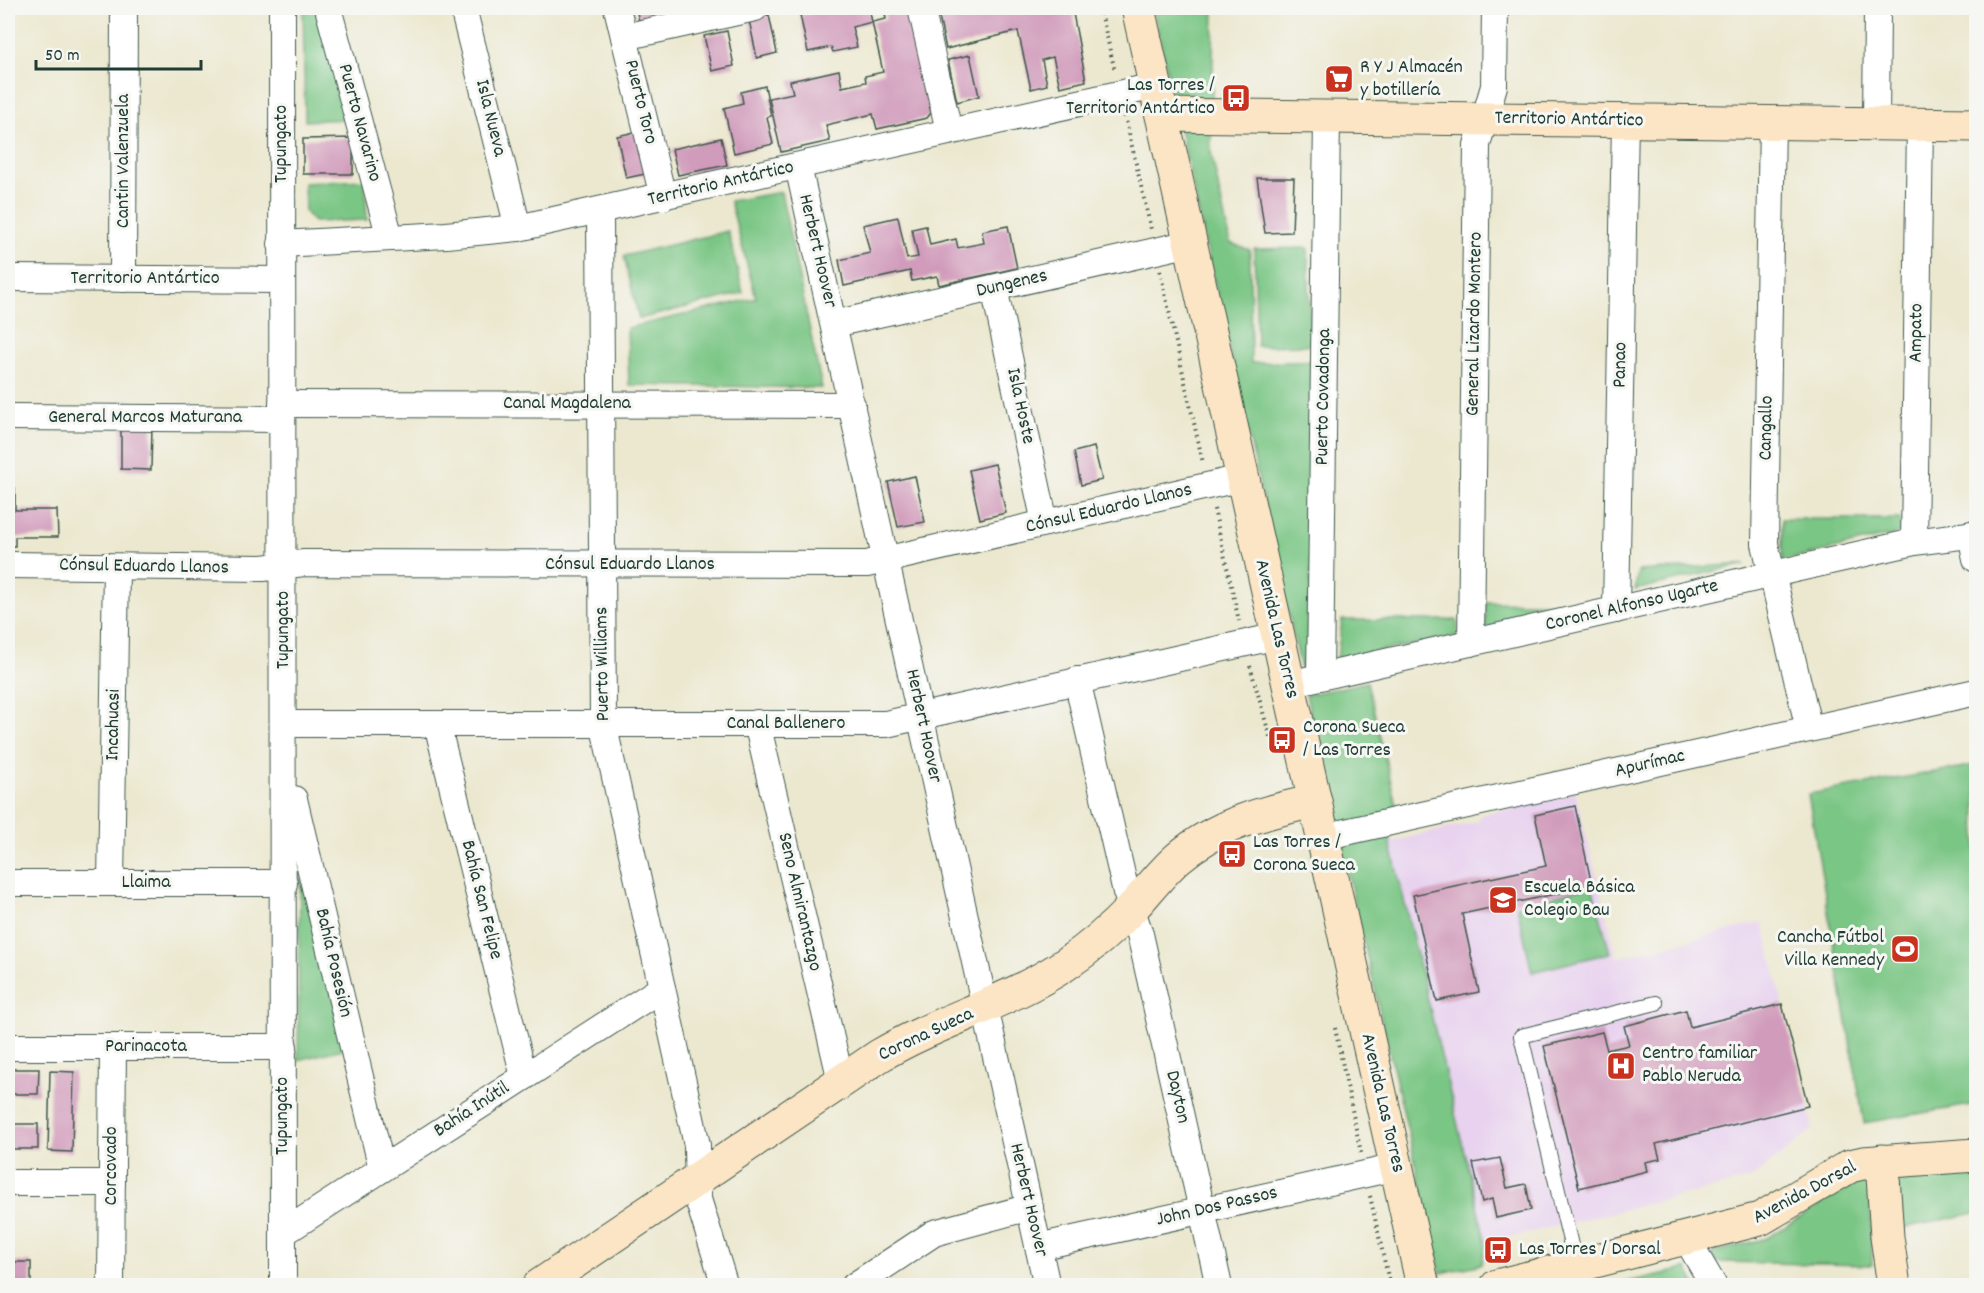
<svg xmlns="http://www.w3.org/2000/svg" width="1984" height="1293" font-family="Dekko,sans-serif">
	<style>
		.built { fill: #e8d2ef }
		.green { fill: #7ac685; stroke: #4c825c; stroke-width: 1.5 }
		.building { fill: #d19cbc }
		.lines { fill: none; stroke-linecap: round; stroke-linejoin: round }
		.lane-casing { stroke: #3e574b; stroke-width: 16 }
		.street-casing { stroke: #3e574b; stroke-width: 28 }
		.secondary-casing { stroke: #3e574b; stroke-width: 35 }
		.path { stroke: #3e574b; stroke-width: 4; stroke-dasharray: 1.5 4.5; stroke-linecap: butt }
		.lane { stroke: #fff; stroke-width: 14 }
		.street { stroke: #fff; stroke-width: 26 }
		.secondary { stroke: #fce5c4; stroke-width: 33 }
		.labels { text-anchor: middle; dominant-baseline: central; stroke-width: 6; stroke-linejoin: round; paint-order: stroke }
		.poi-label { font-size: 20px; fill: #1f3d34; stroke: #f6f6f2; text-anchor: start }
		.street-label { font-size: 20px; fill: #1f3d34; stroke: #f6f6f2 }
	</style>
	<rect width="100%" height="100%" fill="#f6f6f2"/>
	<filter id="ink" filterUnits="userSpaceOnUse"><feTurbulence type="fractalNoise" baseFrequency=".0167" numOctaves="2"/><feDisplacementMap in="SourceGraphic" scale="12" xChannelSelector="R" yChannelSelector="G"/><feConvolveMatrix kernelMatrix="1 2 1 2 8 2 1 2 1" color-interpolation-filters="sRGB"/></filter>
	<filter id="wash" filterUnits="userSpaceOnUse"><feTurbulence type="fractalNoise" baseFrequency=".008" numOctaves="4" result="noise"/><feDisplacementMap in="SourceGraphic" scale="24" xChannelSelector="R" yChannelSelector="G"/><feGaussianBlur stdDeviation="1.35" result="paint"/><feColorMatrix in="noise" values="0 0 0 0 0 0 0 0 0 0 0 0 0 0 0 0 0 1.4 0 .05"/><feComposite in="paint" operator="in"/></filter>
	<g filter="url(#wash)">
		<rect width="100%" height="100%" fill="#ece8d0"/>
		<polygon class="built" points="1575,791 1617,958 1763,922 1813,1129 1750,1179 1486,1243 1390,842 1479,821 1481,815"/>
		<g class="green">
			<polygon points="303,8 316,8 348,119 305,121"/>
			<polygon points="1153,8 1214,8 1211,152 1230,243 1250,250 1251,363 1316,361 1308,670 1302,673"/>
			<polygon points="365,180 367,220 314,222 305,212 304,183"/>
			<polygon points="781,192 822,388 629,385 627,328 756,298 730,201"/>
			<polygon points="728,231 743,293 639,319 624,256"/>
			<polygon points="1308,248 1311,345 1257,346 1254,249"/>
			<polygon points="1782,519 1900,519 1901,533 1782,561"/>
			<polygon points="1745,564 1635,590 1638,571"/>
			<polygon points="1486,602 1595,604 1485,630"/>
			<polygon points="1342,620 1457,620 1458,636 1337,659"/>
			<polygon points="1367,682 1396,804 1390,842 1486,1243 1482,1264 1441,1273 1306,695"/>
			<polygon points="1976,765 1976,1104 1864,1123 1808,794"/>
			<polygon points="300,875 347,1048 298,1060"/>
			<polygon points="1592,886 1610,953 1532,972 1517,906"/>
			<polygon points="1976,1173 1976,1213 1903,1228 1897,1178"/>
			<polygon points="1857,1182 1870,1184 1872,1265 1715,1262 1711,1253 1767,1238"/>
			<polygon points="1687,1268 1696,1285 1616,1285"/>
		</g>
		<g id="blocks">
			<g class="building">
				<polygon points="636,8 681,8 682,12 639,21"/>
				<polygon points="835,8 869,8 872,22 852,27 857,47 833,52 831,47 808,52 800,15"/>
				<polygon points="884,8 911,8 931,113 927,118 877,129 873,114 826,125 830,141 781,152 769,98 793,93 790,81 839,70 842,87 866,82 865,76 883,72 872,22 886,19"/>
				<polygon points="937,8 980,8 981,11 996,8 1072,8 1086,81 1060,87 1053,57 1042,60 1047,85 1031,89 1018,31 946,49"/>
				<polygon points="769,15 777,53 757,58 749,20"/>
				<polygon points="727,31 734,66 712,71 704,36"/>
				<polygon points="970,55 979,96 957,102 948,60"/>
				<polygon points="765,86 771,116 767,117 773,144 734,153 724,108 743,103 741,92"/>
				<polygon points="640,131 650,173 626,178 617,136"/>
				<polygon points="353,138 353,174 303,174 303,139"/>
				<polygon points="721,138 727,165 678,175 672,149"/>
				<polygon points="1257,178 1294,178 1292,232 1265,233"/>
				<polygon points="898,217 907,259 918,257 912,229 926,226 930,245 956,239 958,248 984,243 982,231 1008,226 1017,268 939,285 937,276 912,281 910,271 844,286 839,260 870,253 863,225"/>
				<polygon points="121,425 152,426 151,470 121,469"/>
				<polygon points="1094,447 1102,480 1081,485 1074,452"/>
				<polygon points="995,464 1006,513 980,519 969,470"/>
				<polygon points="915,476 925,522 898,527 888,482"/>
				<polygon points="8,488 15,488 15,510 57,510 58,537 15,537 15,546 8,546"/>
				<polygon points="1575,806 1592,886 1462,914 1479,992 1437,1001 1413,895 1546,866 1535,815"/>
				<polygon points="1782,1004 1808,1106 1656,1144 1660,1159 1645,1162 1647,1171 1579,1188 1544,1046 1602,1032 1607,1050 1629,1045 1624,1026 1686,1010 1690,1027"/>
				<polygon points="8,1069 39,1069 38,1094 8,1094"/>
				<polygon points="50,1071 74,1072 72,1152 48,1151"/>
				<rect x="8" y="1124" width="30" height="25"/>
				<polygon points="1500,1158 1507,1188 1526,1184 1531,1210 1496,1218 1492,1199 1482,1202 1473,1163"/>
				<polygon points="8,1262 31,1262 31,1286 9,1286"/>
			</g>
		</g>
	</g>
	<g filter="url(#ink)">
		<use href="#blocks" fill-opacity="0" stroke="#3e574b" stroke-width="1.5"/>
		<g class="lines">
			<g class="lane-casing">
				<polyline id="lane" points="1576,1266 1521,1036 1656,1003"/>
			</g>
			<g class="street-casing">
				<g id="street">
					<polyline points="282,8 283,1286"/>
					<polyline points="328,8 390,238"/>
					<polyline points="463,8 518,228"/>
					<polyline points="617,8 663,197"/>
					<polyline points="921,8 949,131"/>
					<polyline points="624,37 755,8"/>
					<polyline points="1772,122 1765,544 1809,729"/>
					<polyline points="1876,124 1877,8"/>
					<polyline points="798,166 1047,1286"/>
					<polyline points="600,211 603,723 697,1145 698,1199 725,1286"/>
					<polyline points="281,244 446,235 518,228 1155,86"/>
					<polyline points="8,278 282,280"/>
					<polyline points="123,279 124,8"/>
					<polyline points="994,288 1045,523"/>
					<polyline points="834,324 1191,243"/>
					<polyline points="282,404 852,405"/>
					<polyline points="8,417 282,419"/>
					<polyline points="1971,534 1976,559"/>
					<polyline points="1914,542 1920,124"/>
					<polyline points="8,565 263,568 304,563 867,564 1242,478"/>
					<polyline points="1616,610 1625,121"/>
					<polyline points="1471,643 1477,145 1494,86 1495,8"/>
					<polyline points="1320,677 1327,117"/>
					<polyline points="1077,680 1126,892 1140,934 1219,1286"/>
					<polyline points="1289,684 1914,542 1976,534"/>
					<polyline points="757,723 841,1081"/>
					<polyline points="285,724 886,724 1278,636"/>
					<polyline points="437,724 524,1077"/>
					<polyline points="294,799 382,1169"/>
					<polyline points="1323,837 1976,692"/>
					<polyline points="8,883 284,883"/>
					<polyline points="111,883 116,567"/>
					<polyline points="8,1047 284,1047"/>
					<polyline points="8,1183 112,1183"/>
					<polyline points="283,1233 662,988"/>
					<polyline points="1686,1238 1714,1286"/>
					<polyline points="1038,1247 1397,1167"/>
					<polyline points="111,1286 113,1047"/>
					<polyline points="854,1286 934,1233 1030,1207"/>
				</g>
			</g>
			<g class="secondary-casing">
				<g id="secondary">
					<polyline points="1138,8 1423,1286"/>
					<polyline points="1162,115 1976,125"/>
					<polyline points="1882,1161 1887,1237 1894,1286"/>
					<path d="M 539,1286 L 879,1056 C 939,1020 1008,1003 1066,964 C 1090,948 1112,929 1132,908 C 1147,892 1161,873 1178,858 C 1217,824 1265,812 1315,801"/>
					<polyline points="1497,1286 1760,1219 1850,1166 1863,1163 1976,1155"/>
				</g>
			</g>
			<g class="path">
				<polyline points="1100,8 1115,71"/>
				<polyline points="1125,116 1151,229"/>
				<polyline points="1160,271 1203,463"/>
				<polyline points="1214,509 1239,621"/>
				<polyline points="1250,666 1270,737"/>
				<polyline points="1335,1028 1361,1153"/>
				<polyline points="1370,1196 1390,1286"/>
			</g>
			<use href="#lane" class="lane"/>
			<use href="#street" class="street"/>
			<use href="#secondary" class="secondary"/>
		</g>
	</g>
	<defs>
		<g id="supermarket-square" transform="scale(1.5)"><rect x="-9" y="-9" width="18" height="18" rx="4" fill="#c8321e" stroke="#f6f6f2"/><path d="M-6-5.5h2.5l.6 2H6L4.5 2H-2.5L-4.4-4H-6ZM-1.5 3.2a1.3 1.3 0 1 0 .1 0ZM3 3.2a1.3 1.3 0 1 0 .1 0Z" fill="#fff"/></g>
		<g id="bus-square" transform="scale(1.5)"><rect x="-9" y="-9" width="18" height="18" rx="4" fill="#c8321e" stroke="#f6f6f2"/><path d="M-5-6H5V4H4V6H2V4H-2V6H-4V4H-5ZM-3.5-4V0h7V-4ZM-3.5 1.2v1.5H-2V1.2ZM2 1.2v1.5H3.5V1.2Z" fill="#fff"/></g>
		<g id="school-square" transform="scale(1.5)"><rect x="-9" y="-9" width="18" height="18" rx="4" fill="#c8321e" stroke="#f6f6f2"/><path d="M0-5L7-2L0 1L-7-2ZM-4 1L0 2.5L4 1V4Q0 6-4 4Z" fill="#fff"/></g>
		<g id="stadium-square" transform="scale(1.5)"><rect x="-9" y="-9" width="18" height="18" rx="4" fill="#c8321e" stroke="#f6f6f2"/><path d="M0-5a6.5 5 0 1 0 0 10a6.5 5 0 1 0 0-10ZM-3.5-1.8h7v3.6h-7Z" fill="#fff"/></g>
		<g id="hospital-square" transform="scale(1.5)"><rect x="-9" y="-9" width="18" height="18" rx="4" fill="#c8321e" stroke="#f6f6f2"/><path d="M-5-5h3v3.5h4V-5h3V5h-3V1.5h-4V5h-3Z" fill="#fff"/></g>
	</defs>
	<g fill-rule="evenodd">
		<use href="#supermarket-square" x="1339" y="79"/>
		<use href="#bus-square" x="1236" y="98"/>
		<use href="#bus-square" x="1282" y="740"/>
		<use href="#bus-square" x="1232" y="854"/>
		<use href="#school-square" x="1503" y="900"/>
		<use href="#stadium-square" x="1905" y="949"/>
		<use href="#hospital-square" x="1621" y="1066"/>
		<use href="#bus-square" x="1498" y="1250"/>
	</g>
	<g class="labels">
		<g class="poi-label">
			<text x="1360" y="68">R Y J Almacén<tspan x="1360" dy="23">y botillería</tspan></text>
			<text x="1215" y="86" text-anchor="end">Las Torres /<tspan x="1215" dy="23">Territorio Antártico</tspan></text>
			<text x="1303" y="728">Corona Sueca<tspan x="1303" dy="23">/ Las Torres</tspan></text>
			<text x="1253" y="843">Las Torres /<tspan x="1253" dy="23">Corona Sueca</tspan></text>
			<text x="1524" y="888">Escuela Básica<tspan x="1524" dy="23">Colegio Bau</tspan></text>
			<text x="1884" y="938" text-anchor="end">Cancha Fútbol<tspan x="1884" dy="23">Villa Kennedy</tspan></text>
			<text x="1642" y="1054">Centro familiar<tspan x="1642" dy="23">Pablo Neruda</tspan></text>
			<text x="1519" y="1250">Las Torres / Dorsal</text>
		</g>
		<g class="street-label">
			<text transform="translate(640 102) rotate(76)">Puerto Toro</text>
			<text transform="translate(490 118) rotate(76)">Isla Nueva</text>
			<text transform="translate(1569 120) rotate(1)">Territorio Antártico</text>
			<text transform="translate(359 123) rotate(75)">Puerto Navarino</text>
			<text transform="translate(282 144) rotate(-90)">Tupungato</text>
			<text transform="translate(124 161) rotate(-90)">Cantin Valenzuela</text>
			<text transform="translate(721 184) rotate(-13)">Territorio Antártico</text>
			<text transform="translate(817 251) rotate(77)">Herbert Hoover</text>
			<text x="145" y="279">Territorio Antártico</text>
			<text transform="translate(1012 284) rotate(-13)">Dungenes</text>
			<text transform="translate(1475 324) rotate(-89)">General Lizardo Montero</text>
			<text transform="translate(1917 333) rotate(-89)">Ampato</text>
			<text transform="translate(1621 365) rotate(-89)">Panao</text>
			<text transform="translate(1324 397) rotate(-89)">Puerto Covadonga</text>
			<text x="567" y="404">Canal Magdalena</text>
			<text transform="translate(1020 406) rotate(78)">Isla Hoste</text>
			<text x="145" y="418">General Marcos Maturana</text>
			<text transform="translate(1767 428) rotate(-89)">Cangallo</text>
			<text transform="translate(1109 509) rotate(-13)">Cónsul Eduardo Llanos</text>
			<text x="630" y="565">Cónsul Eduardo Llanos</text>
			<text transform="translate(144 567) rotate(1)">Cónsul Eduardo Llanos</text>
			<text transform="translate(1632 606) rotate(-13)">Coronel Alfonso Ugarte</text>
			<text transform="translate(1276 629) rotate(77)">Avenida Las Torres</text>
			<text transform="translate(284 630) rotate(-90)">Tupungato</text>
			<text transform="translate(603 664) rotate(-91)">Puerto Williams</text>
			<text x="786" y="724">Canal Ballenero</text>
			<text transform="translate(114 725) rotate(-89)">Incahuasi</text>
			<text transform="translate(923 726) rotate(78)">Herbert Hoover</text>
			<text transform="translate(1650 764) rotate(-13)">Apurímac</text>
			<text x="146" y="883">Llaima</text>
			<text transform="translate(481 900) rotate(76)">Bahía San Felipe</text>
			<text transform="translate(799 902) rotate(77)">Seno Almirantazgo</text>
			<text transform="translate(333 963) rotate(77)">Bahía Posesión</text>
			<text transform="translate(926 1035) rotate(-25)">Corona Sueca</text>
			<text x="146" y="1047">Parinacota</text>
			<text transform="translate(1177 1097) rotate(77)">Dayton</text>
			<text transform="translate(1382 1103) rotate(77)">Avenida Las Torres</text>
			<text transform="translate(472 1110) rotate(-33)">Bahía Inútil</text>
			<text transform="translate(283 1116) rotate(-90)">Tupungato</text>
			<text transform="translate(112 1166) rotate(-90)">Corcovado</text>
			<text transform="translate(1805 1193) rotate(-28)">Avenida Dorsal</text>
			<text transform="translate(1028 1200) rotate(77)">Herbert Hoover</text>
			<text transform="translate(1217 1207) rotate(-13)">John Dos Passos</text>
		</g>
	</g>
	<rect width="1984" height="1293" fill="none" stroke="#f6f6f2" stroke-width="30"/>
	<path d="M36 60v9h165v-9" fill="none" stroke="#1f3d34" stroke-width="3"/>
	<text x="45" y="60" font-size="18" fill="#1f3d34" stroke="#f6f6f2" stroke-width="4.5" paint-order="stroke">50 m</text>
</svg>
